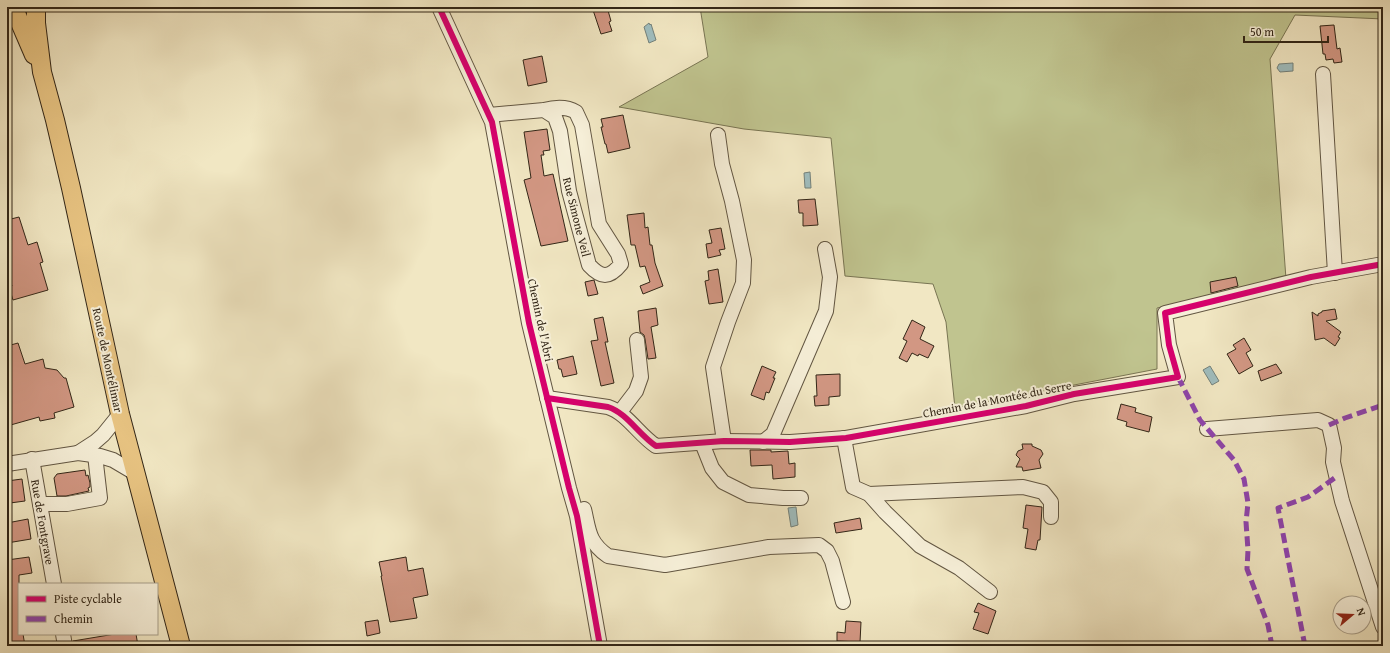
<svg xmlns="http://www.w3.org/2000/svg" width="1390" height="653" font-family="'Gentium Book Plus',serif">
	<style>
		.green { fill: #c0c48f; stroke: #797553 }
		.water { fill: #9fbdbe; stroke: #73817b }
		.building { fill: #d29783; stroke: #322617 }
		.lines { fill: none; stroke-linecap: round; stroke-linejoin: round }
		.minor-casing { stroke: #625642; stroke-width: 16 }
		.major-casing { stroke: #322617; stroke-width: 20 }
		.minor { stroke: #f6efd8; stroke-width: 14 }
		.major { stroke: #e8c482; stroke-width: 18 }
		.quiet { stroke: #8e44ad; stroke-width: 5; stroke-dasharray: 10 5; stroke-linecap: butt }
		.cycleway-casing { stroke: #f6efd8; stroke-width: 8 }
		.cycleway { stroke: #d6006c; stroke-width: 6 }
		.labels { text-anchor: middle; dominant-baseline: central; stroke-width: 4; stroke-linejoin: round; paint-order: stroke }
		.street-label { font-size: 12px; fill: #322617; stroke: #f6efd8 }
	</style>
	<rect width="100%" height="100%" fill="#f1e7c3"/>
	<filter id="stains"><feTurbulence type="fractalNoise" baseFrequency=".005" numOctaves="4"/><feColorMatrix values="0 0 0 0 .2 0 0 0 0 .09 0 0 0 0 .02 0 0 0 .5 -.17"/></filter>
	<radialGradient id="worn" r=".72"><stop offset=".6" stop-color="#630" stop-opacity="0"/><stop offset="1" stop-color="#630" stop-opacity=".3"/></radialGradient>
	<polygon class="green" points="700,7 1383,7 1383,19 1295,15 1270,59 1286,279 1157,308 1157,369 955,408 946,322 933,284 845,276 831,138 744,129 619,107 708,57"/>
	<g class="water">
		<polygon points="649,23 650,25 651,24 656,40 649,43 644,27"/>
		<polygon points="1293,63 1293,71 1280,72 1277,68 1279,64"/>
		<polygon points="810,172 811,188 805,188 804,173"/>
		<polygon points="1210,366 1219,381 1212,385 1203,370"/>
		<polygon points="796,507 798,525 791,527 788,508"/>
	</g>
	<g class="building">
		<polygon points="592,7 607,7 611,21 609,22 612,31 601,34"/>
		<polygon points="1334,25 1337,49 1340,48 1342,62 1334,63 1333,59 1326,60 1325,54 1323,54 1320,26"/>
		<polygon points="542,56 547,82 528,86 523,60"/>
		<polygon points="623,115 630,148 608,153 606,144 605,144 601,127 603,127 601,119"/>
		<polygon points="547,129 550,150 543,151 544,155 541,155 544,176 553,174 568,241 541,246 524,180 531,178 524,132"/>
		<polygon points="815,199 818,225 803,226 803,213 799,213 798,200"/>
		<polygon points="644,213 645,228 648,227 650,245 652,245 655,263 663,286 643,294 640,286 650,282 645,266 640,267 635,245 631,245 627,215"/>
		<polygon points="19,217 28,245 37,242 43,262 40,263 48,290 13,300 9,287 12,286 7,271 7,220"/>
		<polygon points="721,228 725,249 719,250 721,255 708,258 706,244 712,243 709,230"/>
		<polygon points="718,269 723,302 709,304 705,281 709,280 708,271"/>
		<polygon points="1236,277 1238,286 1211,293 1210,282"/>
		<polygon points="594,280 598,294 588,296 585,282"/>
		<polygon points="656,308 658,325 651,327 656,358 648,359 645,339 644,335 640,332 638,311"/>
		<polygon points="1335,309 1337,319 1326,321 1341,332 1338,337 1340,338 1335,346 1324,338 1315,340 1312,312 1318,316 1318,314 1322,312 1322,311"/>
		<polygon points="603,317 608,342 605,342 614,383 601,386 591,341 598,340 594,319"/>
		<polygon points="912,320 925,327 920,339 934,346 928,358 919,354 918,356 912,353 907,362 899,358 907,341 903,339"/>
		<polygon points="1244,338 1251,350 1246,353 1253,366 1239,374 1227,354 1236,349 1233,345"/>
		<polygon points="18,343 25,364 43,359 45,368 57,370 64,378 66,378 74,407 54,413 55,418 40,421 39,417 7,426 7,346"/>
		<polygon points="573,356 577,374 563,377 561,369 559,369 557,360"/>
		<polygon points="1276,364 1282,373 1261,381 1258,371"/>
		<polygon points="762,366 776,372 773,378 775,378 769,393 766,392 764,400 751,395"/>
		<polygon points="840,374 840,396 829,397 829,405 815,406 814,396 817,396 816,375"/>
		<polygon points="1121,404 1136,408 1135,412 1152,417 1149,432 1126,426 1127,422 1117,419"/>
		<polygon points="1022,444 1032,444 1032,446 1041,450 1043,454 1039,460 1041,468 1023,471 1022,467 1016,467 1020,459 1016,455 1018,451 1023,449"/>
		<polygon points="750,450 771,450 771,452 788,451 789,464 795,463 795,477 773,479 772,465 751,466"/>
		<polygon points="85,470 86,476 88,475 90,483 90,487 88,488 89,491 66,496 57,496 54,478 57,474"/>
		<polygon points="22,479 25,501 10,503 7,481"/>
		<polygon points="1026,505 1042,507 1040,540 1038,540 1036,550 1025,548 1028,529 1023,528"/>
		<polygon points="860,518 862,529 836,533 834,523"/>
		<polygon points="28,519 31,539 7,543 7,523"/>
		<polygon points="29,557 32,573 19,575 19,634 23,634 25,646 7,646 7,560"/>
		<polygon points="406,557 408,571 423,568 428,595 413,598 417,618 390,622 381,576 382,576 379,562"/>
		<polygon points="978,603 996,611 988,634 973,629 979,613 974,612"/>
		<polygon points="378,620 380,633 367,636 365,622"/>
		<polygon points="846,621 861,622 860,642 837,641 837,632 845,633"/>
		<polygon points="115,634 136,634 138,646 73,646 73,641"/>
	</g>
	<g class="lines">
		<g class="minor-casing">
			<g id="minor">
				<polyline points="439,7 492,122 529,323 569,488 577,516 600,646"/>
				<polyline points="1323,74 1335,273"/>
				<path d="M 489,115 L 544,110 C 555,107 566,106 576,112 L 582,125 L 599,224 L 618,254 L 621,264 C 609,279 601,278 589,265 L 569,191 L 560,131 L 555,117 L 544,110"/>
				<polyline points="718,135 722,164 732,201 744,260 743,283 728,322 713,367 724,441"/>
				<path d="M 547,398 L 608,407 C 627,413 639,435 656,446 L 724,441 L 790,442 L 846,438 L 1026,406 L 1074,394 L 1178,377 L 1169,345 L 1165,313 L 1311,277 L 1383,264"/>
				<polyline points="620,412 636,391 641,377 637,340"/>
				<polyline points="1207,429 1318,420 1329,425 1334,448 1333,462 1342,501 1383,627"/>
				<polyline points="844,438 853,487 869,494 885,512 920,546 959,568 990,592"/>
				<polyline points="763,442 773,434 826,311 830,277 825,249"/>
				<polyline points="702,443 712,468 723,482 749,495 783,498 801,498"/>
				<polyline points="78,453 95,442 103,435 120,414"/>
				<polyline points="32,459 54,584"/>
				<polyline points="7,464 78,453 100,456 113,460 135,473"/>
				<polyline points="869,494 1023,487 1043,492 1051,502 1051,517"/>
				<polyline points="40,504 67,504 100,498 95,455"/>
				<path d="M 584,509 C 589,530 588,542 608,556 L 665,565 L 769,547 L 819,545 L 827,551 L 832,561 L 843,602"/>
				<polyline points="63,634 65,646"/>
			</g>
		</g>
		<g class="major-casing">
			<g id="major">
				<polyline points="36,7 36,23 42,72 55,120 71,188 120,414 181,646"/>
				<polyline points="15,11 34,55"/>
			</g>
		</g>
		<use href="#minor" class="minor"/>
		<use href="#major" class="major"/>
		<g class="quiet">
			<polyline points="1178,377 1200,420 1234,460 1244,479 1248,503 1246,522 1248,550 1247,569 1268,625 1272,646"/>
			<polyline points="1329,425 1345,418 1383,405"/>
			<polyline points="1305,646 1278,508 1308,497 1336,477"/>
		</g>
		<g class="cycleway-casing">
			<g id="cycleway">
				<polyline points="439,7 492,122 529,323 569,488 577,516 600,646"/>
				<path d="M 547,398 L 608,407 C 627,413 639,435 656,446 L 724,441 L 790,442 L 846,438 L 1026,406 L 1074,394 L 1178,377 L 1169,345 L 1165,313 L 1311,277 L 1383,264"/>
			</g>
		</g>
		<use href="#cycleway" class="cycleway"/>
	</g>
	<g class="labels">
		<g class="street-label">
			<text transform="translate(577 217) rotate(76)">Rue Simone Veil</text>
			<text transform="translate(541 320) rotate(78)">Chemin de l'Abri</text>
			<text transform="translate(108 360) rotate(78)">Route de Montélimar</text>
			<text transform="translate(997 399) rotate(-11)">Chemin de la Montée du Serre</text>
			<text transform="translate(43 522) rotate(80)">Rue de Fontgrave</text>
		</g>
	</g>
	<rect width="1390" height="653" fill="none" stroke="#f1e7c3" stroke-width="24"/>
	<rect x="8" y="8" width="1374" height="637" fill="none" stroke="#322617" stroke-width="2"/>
	<rect x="12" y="12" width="1366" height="629" fill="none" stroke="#322617"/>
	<rect x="18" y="583" width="140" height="52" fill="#f6efd8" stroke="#a89f8b"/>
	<rect x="26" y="596" width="20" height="6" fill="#d6006c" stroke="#a89f8b"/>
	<text x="54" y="603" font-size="12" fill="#322617">Piste cyclable</text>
	<rect x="26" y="616" width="20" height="6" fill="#8e44ad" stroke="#a89f8b"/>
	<text x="54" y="623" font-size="12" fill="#322617">Chemin</text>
	<g transform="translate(1352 615) rotate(71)"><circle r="19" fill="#f6efd8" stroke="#a89f8b"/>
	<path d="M0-3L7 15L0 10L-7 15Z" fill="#8f2418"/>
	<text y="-6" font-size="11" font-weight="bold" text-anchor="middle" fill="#322617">N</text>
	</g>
	<path d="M1244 36v6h84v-6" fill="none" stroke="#322617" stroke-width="2"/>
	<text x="1250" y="36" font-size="12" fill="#322617" stroke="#f6efd8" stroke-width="3" paint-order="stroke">50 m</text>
	<rect width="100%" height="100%" filter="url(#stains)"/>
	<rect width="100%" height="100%" fill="url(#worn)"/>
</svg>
